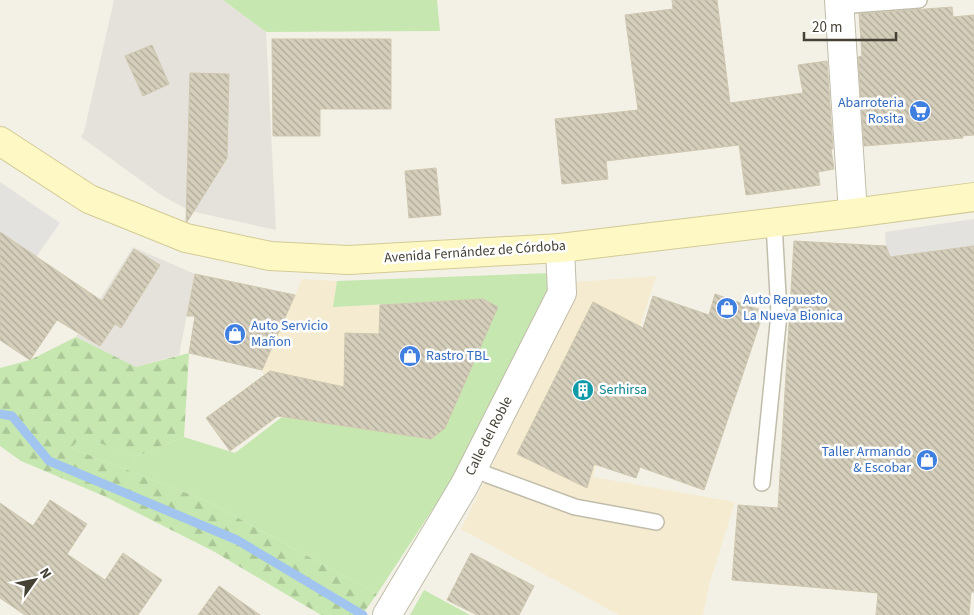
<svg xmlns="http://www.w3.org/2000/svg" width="974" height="615" font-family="'Source Sans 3',sans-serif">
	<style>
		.commercial { fill: #f5ebd1 }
		.industrial { fill: #e5e2db }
		.grass { fill: #c6e7af }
		.forest { fill: url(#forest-firs) }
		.parking { fill: #e4e2de }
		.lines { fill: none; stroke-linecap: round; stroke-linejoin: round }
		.stream { stroke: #a2c5f0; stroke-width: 9 }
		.building { fill: url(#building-back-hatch); stroke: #cfc7af }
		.lane-casing { stroke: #c1bdab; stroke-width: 18 }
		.street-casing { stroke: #c1bdab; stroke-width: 30 }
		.secondary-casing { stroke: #d3cb96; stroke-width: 30 }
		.lane { stroke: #fff; stroke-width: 15 }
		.street { stroke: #fff; stroke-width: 28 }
		.secondary { stroke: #fef8c4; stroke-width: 28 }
		.labels { text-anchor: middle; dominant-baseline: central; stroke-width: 5; stroke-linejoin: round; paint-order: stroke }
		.shop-label { font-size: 14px; fill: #366cbe; stroke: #fff; text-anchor: start }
		.street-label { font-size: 14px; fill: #464135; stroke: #fff }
		.culture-label { font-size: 14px; fill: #0d838f; stroke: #fff; text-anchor: start }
	</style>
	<defs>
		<pattern id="forest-firs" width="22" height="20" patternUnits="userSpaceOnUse" patternTransform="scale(1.25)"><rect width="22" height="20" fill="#c6e7af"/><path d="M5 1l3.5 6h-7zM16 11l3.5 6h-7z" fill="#abc797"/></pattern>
		<pattern id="building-back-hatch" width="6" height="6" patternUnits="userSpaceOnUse" patternTransform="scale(1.25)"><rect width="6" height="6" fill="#d4cebb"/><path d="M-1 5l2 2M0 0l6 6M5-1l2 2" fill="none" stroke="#aea999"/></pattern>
	</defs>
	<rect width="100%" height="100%" fill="#f3f1e6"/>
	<g class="commercial">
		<polygon points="656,276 593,477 735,502 710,582 703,615 619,615 461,529 496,457 575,282"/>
		<polygon points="302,279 337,281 334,307 483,299 498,307 445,428 431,439 282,417 262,370"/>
	</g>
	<g class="industrial">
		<polygon points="114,0 223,0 266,32 276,230 190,211 161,195 81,137 84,132"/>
		<polygon points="133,247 195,274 179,355 136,367 76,337"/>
	</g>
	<g class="grass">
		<polygon points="223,0 437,0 440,31 266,32"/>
		<polygon points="551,273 551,296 478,440 377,594 207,501 71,448 81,435 135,457 184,437 235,453 282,417 431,439 445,428 498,307 483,299 333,307 337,281"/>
		<polygon points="424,590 470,615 410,615"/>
	</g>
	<polygon class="forest" points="76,337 136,367 189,353 184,437 135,457 82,436 71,448 207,501 377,594 362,615 321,615 213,551 104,496 21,461 0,446 0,368 30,360"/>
	<g class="parking">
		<polygon points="0,182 60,223 36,257 0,232"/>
		<polygon points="974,219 974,246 890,257 886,246 885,232"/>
	</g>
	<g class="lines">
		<polyline class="stream" points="0,414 12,416 49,461 237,540 363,615"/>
	</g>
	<g class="building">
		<polygon points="672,0 717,0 730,103 803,93 798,65 827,61 833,149 831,149 834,169 818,172 820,185 746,195 739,145 606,161 608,179 562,184 555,119 638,110 625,15 673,9"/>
		<polygon points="952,7 953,17 974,15 974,135 962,136 963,138 864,146 858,57 862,56 859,14"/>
		<polygon points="272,39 391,39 391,109 320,109 320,136 273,136"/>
		<polygon points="152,45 169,84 143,96 125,56"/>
		<polygon points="190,73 229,74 227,158 187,222 186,221"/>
		<polygon points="436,168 441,215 409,218 405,171"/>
		<polygon points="0,232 102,301 134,249 160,265 121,328 115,324 100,346 57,320 30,360 0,340"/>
		<polygon points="794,241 886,246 890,257 974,246 974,592 971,592 969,615 876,615 878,593 732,580 738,505 778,508"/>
		<polygon points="195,274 295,295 262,370 189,353 195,316 187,316"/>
		<polygon points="715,294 764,311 704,490 640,467 636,478 594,464 587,488 517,454 593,302 643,328 653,296 709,315"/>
		<polygon points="483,299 498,307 445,428 431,439 278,416 230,451 206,418 270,371 344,387 345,333 379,334 380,305"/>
		<polygon points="50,500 87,524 67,554 105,580 123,553 162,580 138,615 25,615 0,598 0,503 33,526"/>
		<polygon points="471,553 534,586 519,615 477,615 447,600"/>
		<polygon points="219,586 260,615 198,615"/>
	</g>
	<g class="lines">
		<g class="lane-casing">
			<g id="lane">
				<polyline points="839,6 919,0"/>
				<polyline points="474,467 488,475 575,507 656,522"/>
				<polyline points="762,483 779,314 774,223"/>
			</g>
		</g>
		<g class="street-casing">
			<g id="street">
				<polyline points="839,0 853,213"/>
				<polyline points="387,615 464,486 562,293 560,248"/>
			</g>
		</g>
		<g class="secondary-casing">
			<polyline id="secondary" points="0,141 89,199 186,238 270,256 349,260 560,248 853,213 974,197"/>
		</g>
		<use href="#lane" class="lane"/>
		<use href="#street" class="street"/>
		<use href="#secondary" class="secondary"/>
	</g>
	<defs>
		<g id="supermarket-disc" transform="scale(1.125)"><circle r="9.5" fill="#3f7fe0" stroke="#fff"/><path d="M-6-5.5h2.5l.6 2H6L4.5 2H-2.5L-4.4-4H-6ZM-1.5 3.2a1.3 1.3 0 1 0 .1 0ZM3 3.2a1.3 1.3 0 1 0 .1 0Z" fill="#fff"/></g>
		<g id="shop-disc" transform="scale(1.125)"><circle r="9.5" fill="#3f7fe0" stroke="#fff"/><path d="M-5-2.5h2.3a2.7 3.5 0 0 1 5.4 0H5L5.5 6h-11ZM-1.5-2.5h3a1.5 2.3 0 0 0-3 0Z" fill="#fff"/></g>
		<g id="building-disc" transform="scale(1.125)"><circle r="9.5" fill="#0f9aa8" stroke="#fff"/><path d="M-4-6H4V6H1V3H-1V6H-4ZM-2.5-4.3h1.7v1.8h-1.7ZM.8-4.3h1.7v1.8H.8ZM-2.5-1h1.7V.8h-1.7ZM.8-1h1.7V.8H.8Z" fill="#fff"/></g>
	</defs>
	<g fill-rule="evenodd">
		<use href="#supermarket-disc" x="920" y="111"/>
		<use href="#shop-disc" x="727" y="308"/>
		<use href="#shop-disc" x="235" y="334"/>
		<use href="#shop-disc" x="410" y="356"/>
		<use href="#building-disc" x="583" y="390"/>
		<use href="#shop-disc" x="927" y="460"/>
	</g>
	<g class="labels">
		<g class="shop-label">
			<text x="904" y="103" text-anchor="end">Abarroteria<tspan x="904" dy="16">Rosita</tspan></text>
			<text x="743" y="300">Auto Repuesto<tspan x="743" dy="16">La Nueva Bionica</tspan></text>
			<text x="251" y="326">Auto Servicio<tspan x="251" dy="16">Mañon</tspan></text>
			<text x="426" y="356">Rastro TBL</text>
			<text x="911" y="452" text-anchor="end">Taller Armando<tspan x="911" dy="16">&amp; Escobar</tspan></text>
		</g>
		<g class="street-label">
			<text transform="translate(475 252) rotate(-4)">Avenida Fernández de Córdoba</text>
			<text transform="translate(489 436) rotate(-63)">Calle del Roble</text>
		</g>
		<g class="culture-label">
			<text x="599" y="390">Serhirsa</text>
		</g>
	</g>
	<g transform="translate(35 580) rotate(57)" stroke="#ffffff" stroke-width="4" paint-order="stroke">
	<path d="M0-4L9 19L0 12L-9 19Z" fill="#464135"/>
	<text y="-8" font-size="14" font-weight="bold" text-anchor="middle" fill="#464135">N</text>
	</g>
	<path d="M804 32v8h92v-8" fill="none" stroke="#464135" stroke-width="2.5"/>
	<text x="812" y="32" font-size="15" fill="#464135" stroke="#ffffff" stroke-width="4" paint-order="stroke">20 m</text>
</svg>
